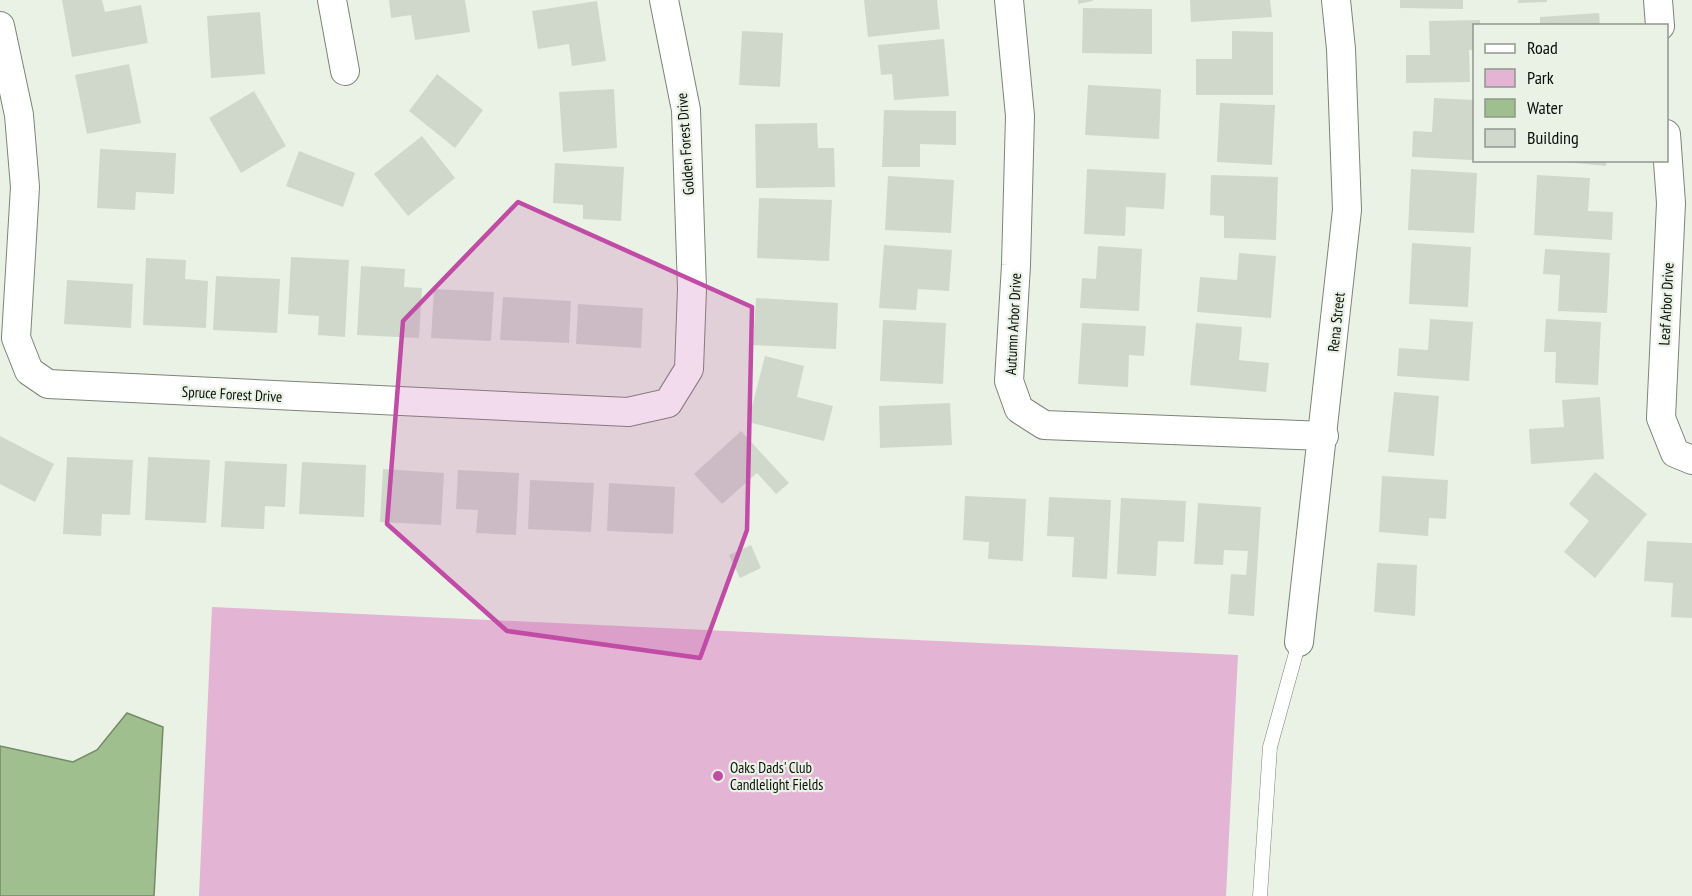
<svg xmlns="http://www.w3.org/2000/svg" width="1692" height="896" font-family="'PT Sans Narrow',sans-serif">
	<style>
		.green { fill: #e3b4d4 }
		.water { fill: #a0bf8e; stroke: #748a66; stroke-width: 1.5 }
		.building { fill: #d0d8cc }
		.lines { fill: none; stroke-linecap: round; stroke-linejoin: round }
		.lane-casing { stroke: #7d8479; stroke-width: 15 }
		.street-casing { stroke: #7d8479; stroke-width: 30 }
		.lane { stroke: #fff; stroke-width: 14 }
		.street { stroke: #fff; stroke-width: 28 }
		.marked { fill: #c04ca5; fill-opacity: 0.2; stroke: #c04ca5; stroke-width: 4.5; stroke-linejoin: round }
		.poi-dot { fill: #c04ca5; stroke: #eaf2e5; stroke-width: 2 }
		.labels { text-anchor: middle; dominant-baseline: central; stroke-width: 4.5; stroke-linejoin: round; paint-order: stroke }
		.street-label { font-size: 15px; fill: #0c0e0a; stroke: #eaf2e5 }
		.poi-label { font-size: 15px; fill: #0c0e0a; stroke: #eaf2e5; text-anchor: start }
	</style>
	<rect width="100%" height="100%" fill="#eaf2e5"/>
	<polygon class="green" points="212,607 1238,655 1226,896 199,896"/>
	<polygon class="water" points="127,713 163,727 154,896 0,896 0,746 73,762 97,750"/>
	<g class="building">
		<polygon points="62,0 102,0 105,12 141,5 148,43 72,57"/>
		<polygon points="389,0 465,0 470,32 415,40 411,15 391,18"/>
		<polygon points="864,0 937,0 940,29 868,37"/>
		<polygon points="1078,0 1093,0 1093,1 1078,4"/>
		<polygon points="1190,0 1270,0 1272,17 1191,22"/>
		<polygon points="1400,0 1463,0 1463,9 1400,8"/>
		<polygon points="1518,0 1547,0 1547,2 1518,3"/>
		<polygon points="597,1 606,61 572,66 569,44 538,49 532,11"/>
		<polygon points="1083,8 1152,9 1152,54 1082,53"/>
		<polygon points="260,12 265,74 211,78 207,16"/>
		<polygon points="1599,13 1600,26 1540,26 1540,17"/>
		<polygon points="1480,20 1480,26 1474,26 1474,50 1469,50 1470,82 1406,83 1406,55 1430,55 1429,21"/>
		<polygon points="742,31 783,33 780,87 739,85"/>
		<polygon points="1232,31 1273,32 1273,95 1196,95 1196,59 1232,59"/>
		<polygon points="944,39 949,96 894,100 892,74 881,75 878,45"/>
		<polygon points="129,64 141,123 87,134 75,75"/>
		<polygon points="437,74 483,110 455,148 409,111"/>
		<polygon points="1088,85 1161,89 1159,139 1085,135"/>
		<polygon points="614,89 617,148 563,152 559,92"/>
		<polygon points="254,91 286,146 241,173 209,118"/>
		<polygon points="1434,98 1474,100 1472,160 1412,157 1413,131 1432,132"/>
		<polygon points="1220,103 1275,105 1272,165 1217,162"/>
		<polygon points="884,110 956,111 956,145 920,144 920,167 882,167"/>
		<polygon points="817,123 818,148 834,148 835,187 756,188 755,124"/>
		<polygon points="422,136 455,178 408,216 374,174"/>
		<polygon points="100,149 176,153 174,194 136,192 135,210 97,208"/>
		<polygon points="299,151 355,173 343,207 286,186"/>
		<polygon points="1545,160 1607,160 1606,166"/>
		<polygon points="555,163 624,167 621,221 583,219 583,205 553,203"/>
		<polygon points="1087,169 1166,173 1164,209 1126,207 1125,236 1084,234"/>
		<polygon points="1411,169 1477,173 1474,233 1408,230"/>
		<polygon points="1211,175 1278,177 1276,240 1224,238 1224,216 1210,215"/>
		<polygon points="1537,175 1590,178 1588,211 1613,212 1612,240 1534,235"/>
		<polygon points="888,176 954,180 951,233 885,230"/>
		<polygon points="759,198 832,200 829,261 757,258"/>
		<polygon points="1412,243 1471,247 1468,307 1409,304"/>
		<polygon points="884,245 952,250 949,291 918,289 916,310 879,308"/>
		<polygon points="1098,246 1142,249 1139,311 1080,308 1082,278 1096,279"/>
		<polygon points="1545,249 1610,253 1607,313 1558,311 1560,275 1543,274"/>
		<polygon points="1239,253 1276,256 1271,318 1197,312 1200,277 1237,280"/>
		<polygon points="291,257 349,260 345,337 318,335 319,316 288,314"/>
		<polygon points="146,258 186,260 185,279 208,281 206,328 143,325"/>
		<polygon points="361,266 405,269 404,287 422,288 419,338 357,335"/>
		<polygon points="216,276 280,279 277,333 213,330"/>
		<polygon points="67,280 133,284 131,328 64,324"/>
		<polygon points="434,289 494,292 491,341 431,338"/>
		<polygon points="503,297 571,301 569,343 500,340"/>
		<polygon points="756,298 838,303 836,349 753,345"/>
		<polygon points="578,304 643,308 641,348 576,344"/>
		<polygon points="1430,319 1473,322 1469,381 1397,376 1399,348 1428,350"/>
		<polygon points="1546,319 1601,322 1598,385 1555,383 1556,352 1544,352"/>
		<polygon points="883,320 946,323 943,384 880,381"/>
		<polygon points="1082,323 1146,326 1144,356 1129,355 1128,387 1078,384"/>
		<polygon points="1196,323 1242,327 1239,360 1269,363 1266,392 1190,385"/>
		<polygon points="765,356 804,366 797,397 833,406 824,441 748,422"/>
		<polygon points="1394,392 1439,396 1434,456 1388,452"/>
		<polygon points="1600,397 1604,459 1531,464 1529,429 1564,427 1562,400"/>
		<polygon points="950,403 952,445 880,448 879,406"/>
		<polygon points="741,431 789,483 776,494 757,473 722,504 694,474"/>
		<polygon points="0,436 54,464 35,502 0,484"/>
		<polygon points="67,457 133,460 130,515 102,514 101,536 63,534"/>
		<polygon points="148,457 210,460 206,523 145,520"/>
		<polygon points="225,461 287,464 285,507 265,506 264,529 221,527"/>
		<polygon points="302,462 366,465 364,517 299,514"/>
		<polygon points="383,469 444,473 441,525 380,522"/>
		<polygon points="458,470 519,473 516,535 476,533 478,510 456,509"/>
		<polygon points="1595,472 1647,514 1595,578 1564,552 1589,521 1569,504"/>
		<polygon points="1382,476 1448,480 1446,519 1429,518 1428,536 1379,532"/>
		<polygon points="530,480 594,483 591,532 528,529"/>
		<polygon points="609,483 675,487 673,534 607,531"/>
		<polygon points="965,496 1026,499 1023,561 988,559 989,542 963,540"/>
		<polygon points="1049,497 1111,500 1107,579 1072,577 1074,537 1047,536"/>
		<polygon points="1121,498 1186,501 1184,542 1158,541 1156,576 1117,574"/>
		<polygon points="1198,503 1261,507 1254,616 1228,614 1231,574 1246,575 1248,551 1224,550 1223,565 1194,564"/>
		<polygon points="1647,541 1692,543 1692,618 1671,617 1673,583 1644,581"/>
		<polygon points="751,545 761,568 740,578 729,555"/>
		<polygon points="1377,563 1417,565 1415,616 1374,612"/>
	</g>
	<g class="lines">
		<g class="lane-casing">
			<polyline id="lane" points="1260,896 1270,747 1299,642"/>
		</g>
		<g class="street-casing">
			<g id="street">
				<polyline points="332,0 345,71"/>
				<polyline points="1009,0 1020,116 1016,265 1009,381 1019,409 1044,425 1324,436"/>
				<polyline points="1658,0 1660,26"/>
				<polyline points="0,26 19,115 25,187 16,338 29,371 48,384 628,412 668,403 689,369 692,289 686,110 664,0"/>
				<polyline points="1666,134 1671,203 1661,418 1675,453 1692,460"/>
				<polyline points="1299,642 1347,210 1341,49 1336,0"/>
			</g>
		</g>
		<use href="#lane" class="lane"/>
		<use href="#street" class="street"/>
	</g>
	<path class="marked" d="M 518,202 L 752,307 L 747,530 L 700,658 L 507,631 L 387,524 L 403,321 Z"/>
	<circle class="poi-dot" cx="718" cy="776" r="6"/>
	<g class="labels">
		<g class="street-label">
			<text transform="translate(685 144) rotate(-94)">Golden Forest Drive</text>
			<text transform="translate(1666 304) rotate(-87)">Leaf Arbor Drive</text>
			<text transform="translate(1336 322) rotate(-84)">Rena Street</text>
			<text transform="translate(1013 324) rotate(-87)">Autumn Arbor Drive</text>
			<text transform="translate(232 394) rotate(3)">Spruce Forest Drive</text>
		</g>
		<g class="poi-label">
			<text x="730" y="767">Oaks Dads' Club<tspan x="730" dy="17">Candlelight Fields</tspan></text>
		</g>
	</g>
	<rect x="1473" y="24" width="195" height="138" fill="#eaf2e5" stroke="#91978d" stroke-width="1.5"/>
	<rect x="1485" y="44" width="30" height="9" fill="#ffffff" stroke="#91978d" stroke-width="1.5"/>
	<text x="1527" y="54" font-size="18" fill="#0c0e0a">Road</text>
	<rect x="1485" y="69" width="30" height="18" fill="#e3b4d4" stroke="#91978d" stroke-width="1.5"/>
	<text x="1527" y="84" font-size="18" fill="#0c0e0a">Park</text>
	<rect x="1485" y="99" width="30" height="18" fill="#a0bf8e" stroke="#91978d" stroke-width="1.5"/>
	<text x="1527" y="114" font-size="18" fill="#0c0e0a">Water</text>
	<rect x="1485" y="129" width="30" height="18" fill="#d0d8cc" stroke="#91978d" stroke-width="1.5"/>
	<text x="1527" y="144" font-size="18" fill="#0c0e0a">Building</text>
</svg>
